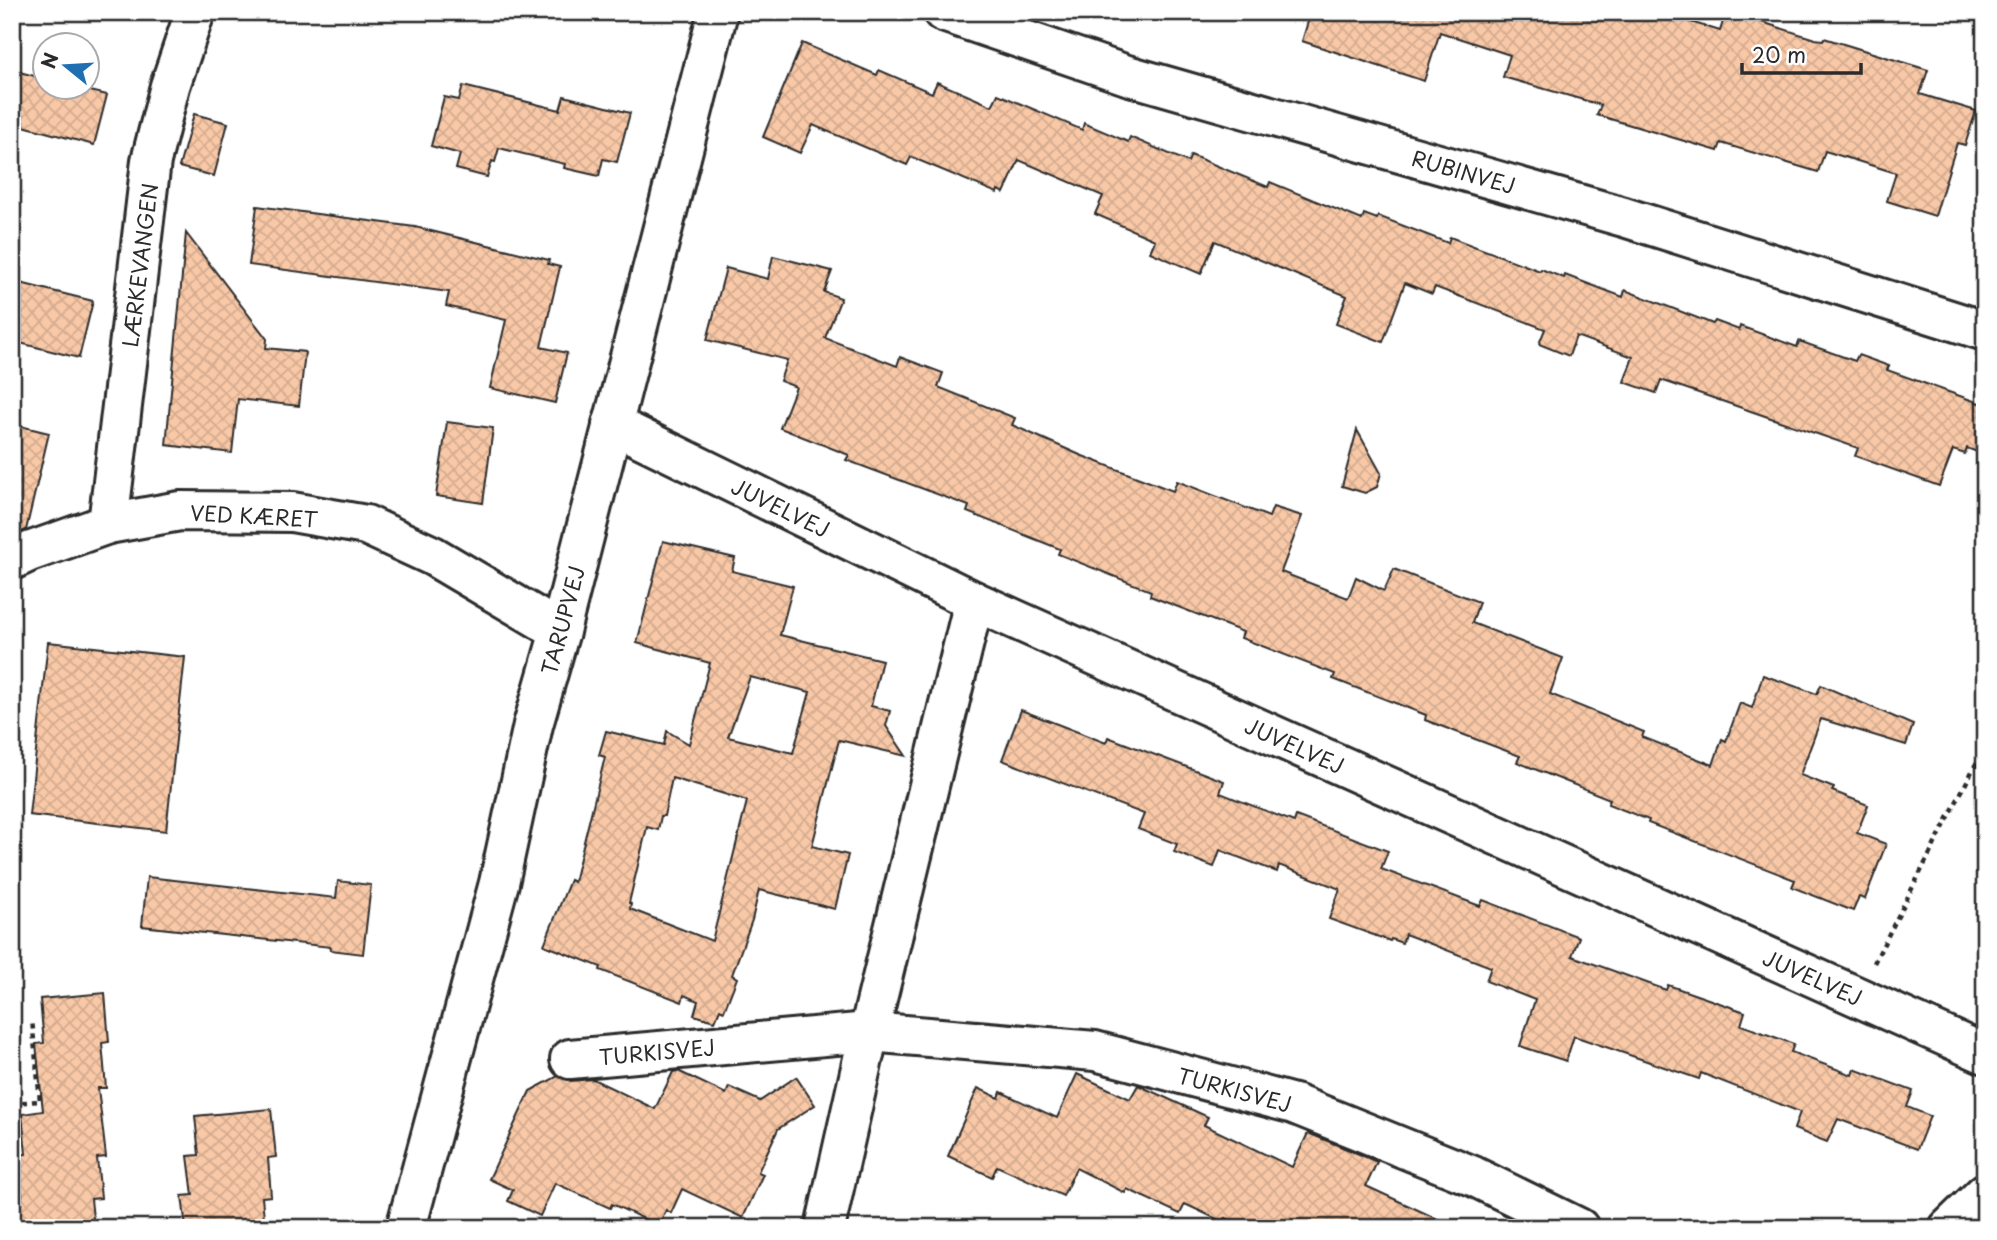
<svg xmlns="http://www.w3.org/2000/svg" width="1997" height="1240" font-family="'Playpen Sans',sans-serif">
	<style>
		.building { fill: url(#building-cross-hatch); stroke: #2b2b2b; stroke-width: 2; fill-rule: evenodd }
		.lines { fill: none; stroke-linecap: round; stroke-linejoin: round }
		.minor-casing { stroke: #2b2b2b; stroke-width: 44 }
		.tertiary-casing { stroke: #2b2b2b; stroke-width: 44 }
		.path { stroke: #2b2b2b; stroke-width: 4.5; stroke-dasharray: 5 5; stroke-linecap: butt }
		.minor { stroke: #fff; stroke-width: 38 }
		.tertiary { stroke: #fff; stroke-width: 38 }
		.labels { text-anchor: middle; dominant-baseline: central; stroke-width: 5; stroke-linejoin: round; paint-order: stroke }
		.street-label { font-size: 21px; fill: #2b2b2b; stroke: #fff }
	</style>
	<defs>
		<pattern id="building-cross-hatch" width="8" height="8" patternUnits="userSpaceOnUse" patternTransform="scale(1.75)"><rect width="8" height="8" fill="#f8c8a7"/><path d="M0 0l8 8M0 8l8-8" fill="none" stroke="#d5ac90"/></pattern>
	</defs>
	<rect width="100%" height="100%" fill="#fff"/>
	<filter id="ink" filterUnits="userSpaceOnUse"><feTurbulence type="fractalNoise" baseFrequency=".0143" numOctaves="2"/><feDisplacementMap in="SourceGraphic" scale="14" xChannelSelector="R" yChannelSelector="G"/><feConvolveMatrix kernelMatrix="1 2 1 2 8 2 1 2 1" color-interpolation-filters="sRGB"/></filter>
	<g filter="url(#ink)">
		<g class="building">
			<polygon points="1311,12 1658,12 1720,31 1726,12 1730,12 1815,39 1823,40 1824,38 1928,70 1920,94 1976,111 1965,145 1957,143 1935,216 1887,201 1896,173 1825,151 1818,172 1721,143 1718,151 1597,115 1601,105 1503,77 1510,55 1440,32 1424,81 1302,41"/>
			<polygon points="802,43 877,75 879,70 932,93 937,82 992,106 998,94 1082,130 1084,123 1128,142 1130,137 1188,162 1191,155 1268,187 1270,182 1362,220 1364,214 1377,219 1378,216 1448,243 1450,237 1540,271 1541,269 1564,278 1565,275 1623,297 1625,290 1713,324 1715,321 1739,330 1740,326 1797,347 1799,341 1855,361 1858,355 1889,366 1887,370 1985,405 1985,455 1967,448 1965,454 1953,450 1939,486 1855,456 1858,448 1661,380 1656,393 1624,382 1633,357 1576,336 1569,356 1539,344 1545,329 1435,287 1432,294 1405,283 1383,342 1336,324 1347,296 1215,241 1201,274 1150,252 1155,240 1095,214 1103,196 1019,160 1004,193 998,190 997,193 911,157 907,165 813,125 800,153 763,137"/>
			<polygon points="12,70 46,79 46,88 78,88 107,95 94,145 12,123"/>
			<polygon points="463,86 560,110 564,96 630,113 617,162 603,159 599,176 564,168 565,164 499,148 495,162 492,161 487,177 456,169 460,154 431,146 444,97 459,100"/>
			<polygon points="194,114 228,123 214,176 179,167"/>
			<polygon points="257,206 415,227 549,260 548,264 560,267 541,347 567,353 555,403 490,388 506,320 446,306 449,292 249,265"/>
			<polygon points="186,233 267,339 266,348 305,352 299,406 238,399 232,453 166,445"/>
			<polygon points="773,256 832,271 824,292 841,298 825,338 897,366 900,357 943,373 938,387 1015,418 1012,425 1080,455 1173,491 1177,481 1269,517 1273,507 1302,516 1281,572 1348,598 1356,577 1384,591 1394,569 1479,602 1472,623 1563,658 1550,694 1644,732 1642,737 1713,765 1722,739 1726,741 1740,703 1752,708 1763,675 1817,694 1821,685 1913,725 1906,745 1821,719 1800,775 1834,788 1832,791 1868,805 1857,833 1886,844 1865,899 1859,897 1853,911 1792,887 1795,880 1648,823 1649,820 1608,804 1610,799 1517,762 1520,756 1425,720 1426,715 1333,679 1335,674 1241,638 1243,632 1150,596 1151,591 1058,554 1060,549 967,512 969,506 846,460 849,455 780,428 796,387 780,381 787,360 707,340 726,268 768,279"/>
			<polygon points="12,281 93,301 79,358 12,341"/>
			<polygon points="447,422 493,428 483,503 436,496"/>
			<polygon points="12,424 49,433 26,530 15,535 12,534"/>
			<polygon points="1357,430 1381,473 1377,487 1365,493 1342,486"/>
			<path d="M 663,541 L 735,558 L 732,571 L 793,586 L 780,635 L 882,660 L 871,706 L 890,711 L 886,726 L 906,756 L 839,740 L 812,846 L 848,855 L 835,909 L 759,890 L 752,920 L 732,975 L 737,978 L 724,1011 L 720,1009 L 715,1021 L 694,1015 L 698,1001 L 684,995 L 682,1002 L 600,970 L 601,967 L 544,945 L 570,880 L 574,882 L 605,757 L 599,755 L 606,731 L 664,745 L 667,731 L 689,744 L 710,663 L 637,643 ZM 750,677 L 810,692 L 793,753 L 728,737 ZM 672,778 L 747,801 L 712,941 L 630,909 L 631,904 L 629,903 L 647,827 L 658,830 L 661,816 L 664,816 Z"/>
			<polygon points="48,642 185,657 166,831 29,815"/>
			<polygon points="1021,710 1106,743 1108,737 1224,781 1220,793 1294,822 1296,816 1388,851 1381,869 1480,906 1483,900 1579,937 1572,956 1666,990 1668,985 1745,1012 1741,1025 1794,1044 1791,1052 1852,1075 1854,1069 1913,1091 1907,1107 1930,1116 1917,1149 1838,1119 1827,1142 1794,1129 1800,1112 1701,1073 1699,1079 1574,1036 1566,1061 1520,1046 1535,1000 1486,981 1491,967 1405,934 1402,943 1391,939 1390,941 1329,919 1340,889 1279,865 1277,872 1220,850 1214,867 1174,852 1177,844 1138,829 1144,814 1002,760"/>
			<polygon points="147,877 336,898 338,881 371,885 363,954 330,950 331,947 142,926"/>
			<polygon points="105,993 109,1042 102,1043 106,1088 98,1088 106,1157 97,1158 101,1198 91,1199 94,1228 15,1228 12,1197 22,1196 17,1155 26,1154 22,1114 43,1111 36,1044 44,1043 40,999"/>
			<polygon points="678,1071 726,1094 729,1087 760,1101 796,1077 815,1105 778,1129 758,1172 763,1174 743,1218 682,1189 671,1213 666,1210 659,1226 612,1204 610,1208 555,1183 540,1216 508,1201 513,1190 489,1179 530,1091 558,1076 571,1081 593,1079 655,1109 673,1072"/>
			<polygon points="1077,1074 1130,1099 1138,1085 1208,1117 1204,1125 1292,1167 1308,1133 1359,1154 1377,1162 1366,1186 1457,1228 1245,1228 1226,1218 1221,1221 1185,1204 1180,1214 1127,1189 1125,1193 1076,1168 1063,1196 997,1166 992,1177 948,1156 978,1088 999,1098 1001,1092 1057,1118"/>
			<polygon points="271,1109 276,1157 268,1158 271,1196 262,1197 265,1228 186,1228 182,1196 193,1195 188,1156 199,1155 195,1116"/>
		</g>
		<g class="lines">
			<g class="minor-casing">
				<g id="minor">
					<polyline points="943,12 1127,75 1624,217 1985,331"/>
					<polyline points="612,424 974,601 1985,1054"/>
					<polyline points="108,524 151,161 170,86 195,12"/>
					<polyline points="12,560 29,552 108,524 180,511 292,512 366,525 433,556 560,631"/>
					<polyline points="570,1059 869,1032 1095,1051 1294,1104 1473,1176 1579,1228"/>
					<polyline points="825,1228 869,1032 974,601"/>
					<polyline points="1949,1228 1985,1193"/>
				</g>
			</g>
			<g class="tertiary-casing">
				<polyline id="tertiary" points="406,1228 499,883 533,725 560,631 718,12"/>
			</g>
			<g class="path">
				<polyline points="1874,963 1985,746"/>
				<polyline points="12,1103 40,1101 32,1020"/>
			</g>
			<use href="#minor" class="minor"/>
			<use href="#tertiary" class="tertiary"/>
		</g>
	</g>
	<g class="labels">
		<g class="street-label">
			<text transform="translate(1464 171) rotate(16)">RUBINVEJ</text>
			<text transform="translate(139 265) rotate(-83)">LÆRKEVANGEN</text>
			<text transform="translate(781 507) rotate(26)">JUVELVEJ</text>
			<text transform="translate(254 515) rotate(3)">VED KÆRET</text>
			<text transform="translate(562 620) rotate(-75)">TARUPVEJ</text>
			<text transform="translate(1295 745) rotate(24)">JUVELVEJ</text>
			<text transform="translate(1813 977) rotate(24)">JUVELVEJ</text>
			<text transform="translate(657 1051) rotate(-5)">TURKISVEJ</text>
			<text transform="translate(1235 1089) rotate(15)">TURKISVEJ</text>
		</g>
	</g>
	<rect width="1997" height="1240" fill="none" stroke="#fff" stroke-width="42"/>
	<rect x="21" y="21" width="1955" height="1198" fill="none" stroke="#2b2b2b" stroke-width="2.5" filter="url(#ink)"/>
	<g transform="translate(66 66) rotate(288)"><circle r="33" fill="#ffffff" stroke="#aaaaaa" stroke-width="2"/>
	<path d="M0-5L12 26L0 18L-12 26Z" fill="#1f6fb2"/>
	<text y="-10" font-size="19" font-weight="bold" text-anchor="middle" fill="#2b2b2b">N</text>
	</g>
	<path d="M1742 63v10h119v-10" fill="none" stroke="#2b2b2b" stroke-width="3.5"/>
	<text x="1752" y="63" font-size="21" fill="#2b2b2b" stroke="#ffffff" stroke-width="5" paint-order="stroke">20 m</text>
</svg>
